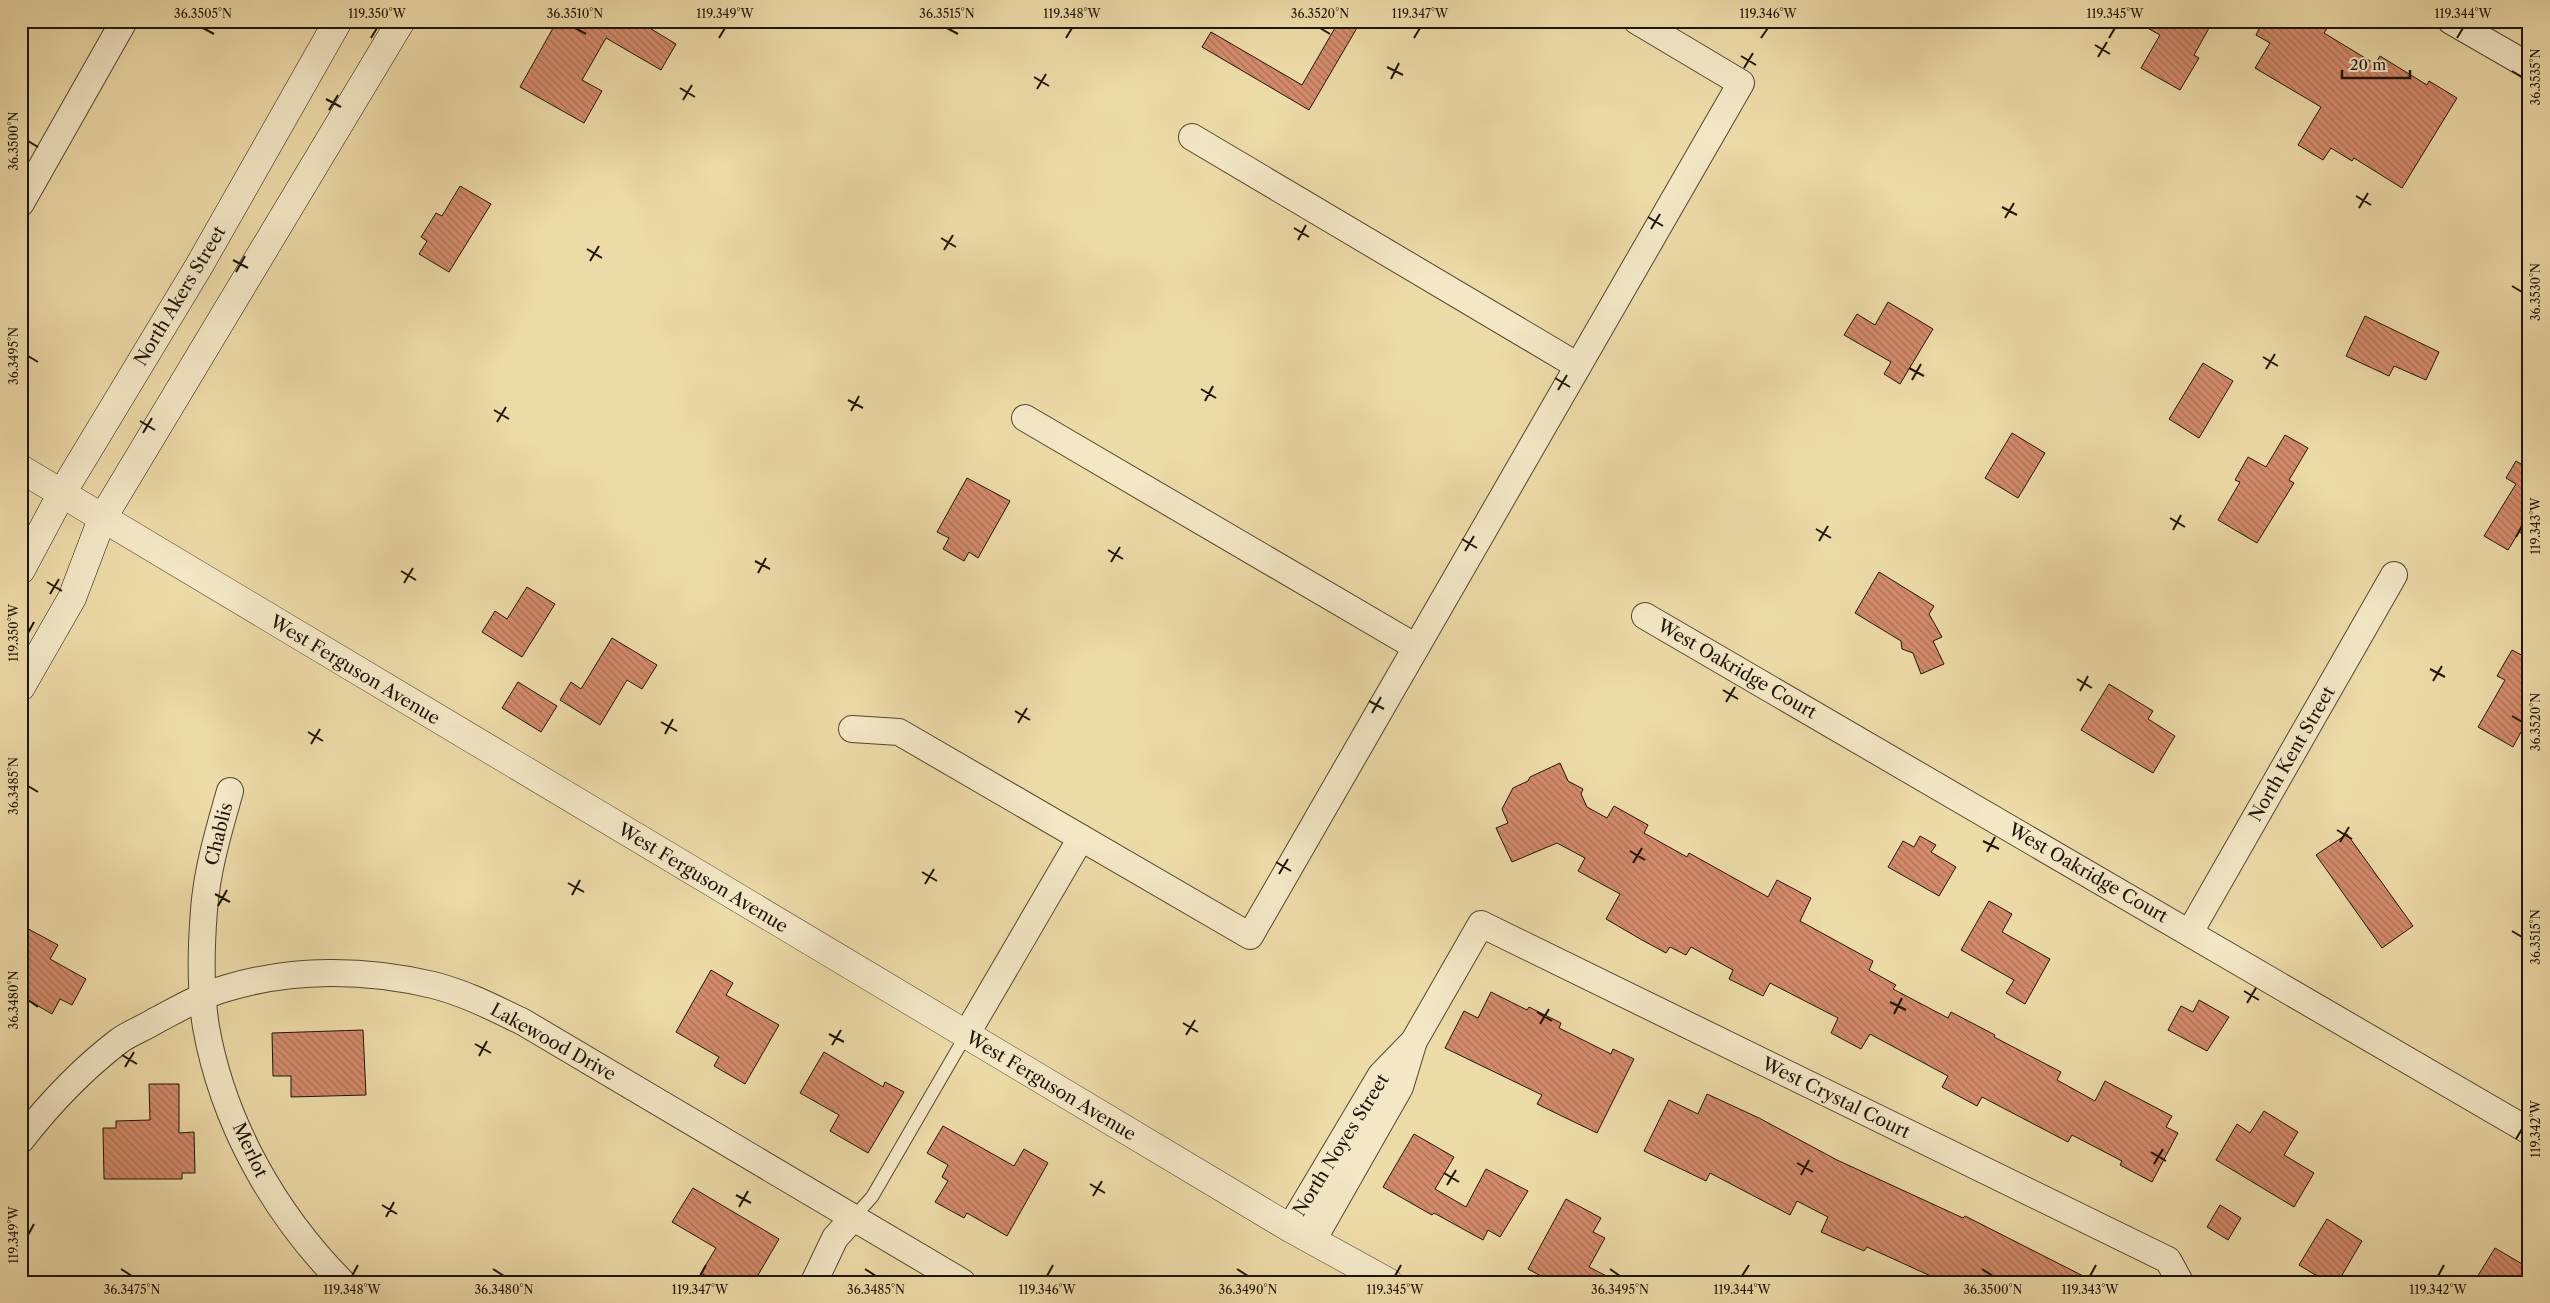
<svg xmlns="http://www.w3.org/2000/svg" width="2550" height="1303" font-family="'Libre Caslon Text',serif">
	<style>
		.building { fill: url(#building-back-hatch); stroke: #1f1508 }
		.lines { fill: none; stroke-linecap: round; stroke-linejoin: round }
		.service-casing { stroke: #524630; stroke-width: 14 }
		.minor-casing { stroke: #524630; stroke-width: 28 }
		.tertiary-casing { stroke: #524630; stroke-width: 29 }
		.secondary-casing { stroke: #1f1508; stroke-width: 29 }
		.service { stroke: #f3e7c6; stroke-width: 12 }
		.minor { stroke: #f3e7c6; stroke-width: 26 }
		.tertiary { stroke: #f3e7c6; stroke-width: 28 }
		.secondary { stroke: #f3e7c6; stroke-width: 28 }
		.ticks { fill: none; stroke: #1f1508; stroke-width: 2 }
		.labels { text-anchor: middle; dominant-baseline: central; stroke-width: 4; stroke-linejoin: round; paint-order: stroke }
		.street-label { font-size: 18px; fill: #1f1508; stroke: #f3e7c6 }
		.neatline { fill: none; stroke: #1f1508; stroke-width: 2 }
		.ticks-label { font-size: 12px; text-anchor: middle; fill: #1f1508 }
	</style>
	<defs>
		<pattern id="building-back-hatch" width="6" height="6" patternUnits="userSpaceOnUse" patternTransform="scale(1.25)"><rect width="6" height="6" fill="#d48b6b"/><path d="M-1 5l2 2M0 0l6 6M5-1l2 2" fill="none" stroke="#ab7056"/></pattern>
	</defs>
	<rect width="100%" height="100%" fill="#ecdaa7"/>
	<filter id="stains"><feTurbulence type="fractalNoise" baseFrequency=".004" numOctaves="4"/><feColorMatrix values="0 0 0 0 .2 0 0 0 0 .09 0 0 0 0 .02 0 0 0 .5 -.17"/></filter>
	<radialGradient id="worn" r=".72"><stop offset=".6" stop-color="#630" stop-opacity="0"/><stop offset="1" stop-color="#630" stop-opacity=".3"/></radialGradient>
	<g class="building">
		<polygon points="557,21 638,21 676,44 661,70 606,38 582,80 602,91 584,123 520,87"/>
		<polygon points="1339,21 1361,21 1309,110 1202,47 1211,32 1302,85"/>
		<polygon points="2135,21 2213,21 2194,55 2199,58 2180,90 2141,68 2160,35"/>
		<polygon points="2263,21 2318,21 2328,27 2324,33 2375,64 2380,56 2427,85 2429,81 2457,98 2402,188 2354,158 2352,161 2331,148 2323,160 2298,145 2321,107 2255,68 2270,43 2256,35"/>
		<polygon points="460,186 491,204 449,272 419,254 427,241 421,237 436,213 442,216"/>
		<polygon points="1888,302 1933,329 1900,384 1884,374 1891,362 1844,335 1857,314 1875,325"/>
		<polygon points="2365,316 2439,352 2426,380 2394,366 2389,376 2346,356"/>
		<polygon points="2203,363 2233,381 2199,438 2169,419"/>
		<polygon points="2012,433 2045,453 2018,498 1985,478"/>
		<polygon points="2285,435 2308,448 2289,480 2294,483 2257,543 2218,520 2240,482 2235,480 2248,457 2266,467"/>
		<polygon points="2516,461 2526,467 2529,462 2529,538 2519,532 2508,550 2484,536 2516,484 2506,478"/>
		<polygon points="967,478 1010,501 978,558 969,552 964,561 943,549 949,538 937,532"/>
		<polygon points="1879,572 1934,606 1929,614 1942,637 1933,641 1944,664 1921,674 1913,653 1902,649 1901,641 1855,613"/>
		<polygon points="527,587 555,604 522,657 482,632 495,611 507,619"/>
		<polygon points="612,638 657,665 642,689 627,680 600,725 560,700 571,682 581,689"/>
		<polygon points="2512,650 2529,659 2529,736 2521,732 2513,747 2478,727 2505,680 2497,676"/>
		<polygon points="518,682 557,706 541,732 502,708"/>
		<polygon points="2109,684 2153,711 2148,719 2175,736 2153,773 2081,730"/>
		<polygon points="1560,763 1568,781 1583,789 1581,794 1587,807 1607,818 1614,806 1648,825 1644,833 1687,857 1689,853 1768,897 1777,880 1811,898 1800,921 1873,961 1869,970 1896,985 1893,989 1948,1018 1951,1012 1995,1035 1994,1037 2061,1072 2057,1080 2095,1101 2105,1081 2172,1116 2166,1127 2178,1133 2152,1182 2120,1165 2122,1161 2072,1135 2068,1142 1982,1097 1977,1106 1942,1087 1948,1076 1870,1034 1861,1049 1831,1033 1838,1018 1770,983 1763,996 1729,979 1733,970 1691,947 1686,955 1670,947 1666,953 1642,940 1606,919 1620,894 1578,871 1585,858 1557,843 1512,862 1496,828 1508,823 1502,809 1513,788 1528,781 1530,777"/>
		<polygon points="2347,834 2413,926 2382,948 2316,855"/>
		<polygon points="1920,836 1936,845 1931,852 1956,867 1939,896 1888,867 1903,841 1914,847"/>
		<polygon points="1989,901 2012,914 2002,932 2050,959 2025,1004 2006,993 2014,980 1961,950"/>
		<polygon points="21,925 58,945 50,959 86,979 72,1005 60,999 52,1014 21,996"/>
		<polygon points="711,970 733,983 726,995 779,1025 745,1084 714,1066 719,1057 676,1032"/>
		<polygon points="1491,992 1527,1010 1529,1007 1561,1023 1559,1028 1611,1054 1613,1049 1634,1059 1597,1133 1537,1104 1542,1095 1445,1048 1464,1011 1478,1018"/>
		<polygon points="2199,1000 2229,1017 2207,1051 2168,1030 2181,1006 2193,1012"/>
		<polygon points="363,1030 366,1095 291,1097 291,1076 273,1076 272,1033"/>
		<polygon points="824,1052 883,1087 885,1082 904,1092 868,1153 830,1131 839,1115 800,1093"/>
		<polygon points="149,1084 179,1084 179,1133 194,1132 195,1173 182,1173 182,1179 104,1179 103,1128 116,1128 116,1121 150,1120"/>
		<polygon points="1707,1094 1759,1118 1837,1160 1963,1218 1965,1216 2095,1282 1931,1282 1933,1277 1867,1247 1864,1251 1821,1232 1828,1217 1797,1201 1790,1215 1710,1173 1706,1181 1644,1151 1669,1100 1698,1114"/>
		<polygon points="2264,1111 2298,1132 2284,1155 2314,1173 2294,1207 2216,1160 2237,1124 2250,1133"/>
		<polygon points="943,1126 1014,1166 1024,1149 1048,1163 1007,1236 967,1213 964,1218 935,1202 948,1181 942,1177 948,1165 927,1153"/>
		<polygon points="1414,1134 1454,1157 1435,1189 1466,1207 1486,1169 1528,1191 1500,1237 1488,1230 1483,1240 1434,1213 1432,1215 1383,1187"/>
		<polygon points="693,1188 779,1239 754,1282 716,1282 701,1273 716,1248 672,1222"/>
		<polygon points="1566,1199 1601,1218 1593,1232 1605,1238 1589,1267 1618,1282 1552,1282 1528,1269"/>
		<polygon points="2220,1205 2241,1218 2228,1240 2207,1227"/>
		<polygon points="2327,1219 2362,1241 2338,1282 2327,1282 2299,1265"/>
		<polygon points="2495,1248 2529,1268 2529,1282 2474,1282"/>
	</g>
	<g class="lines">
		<g class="service-casing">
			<polyline id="service" points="853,1218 872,1197 966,1035"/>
		</g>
		<g class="minor-casing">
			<g id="minor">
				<polyline points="2451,21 2529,66"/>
				<polyline points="1192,137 1578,366"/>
				<polyline points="21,203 124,21"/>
				<polyline points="1025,418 1416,647"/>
				<polyline points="1645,616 2529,1131"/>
				<polyline points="852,729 899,732 1250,936 1741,83 1637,21"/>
				<path d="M 230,791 C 219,830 207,869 204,910 C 201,948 200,990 206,1027 C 223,1123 274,1213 342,1282"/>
				<polyline points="2190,932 2394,575"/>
				<polyline points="966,1035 1081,838"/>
				<path d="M 21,1140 C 50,1103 81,1070 119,1041 C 130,1033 144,1028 155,1021 C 178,1009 202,995 227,988 C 293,968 366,969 433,985 C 465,993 494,1008 523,1022 L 962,1282"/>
				<polyline points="1290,1228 1381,1075 1414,1041 1481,924 2168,1260 2180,1282"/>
				<polyline points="1313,1240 1400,1087 1413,1044"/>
				<polyline points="814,1282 835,1238 853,1218"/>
			</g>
		</g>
		<g class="tertiary-casing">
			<polyline id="tertiary" points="21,469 1290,1228 1388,1282"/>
		</g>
		<g class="secondary-casing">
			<g id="secondary">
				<polyline points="21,570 62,493 199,266 338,21"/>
				<polyline points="21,687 72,598 102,519 401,21"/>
			</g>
		</g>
		<use href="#service" class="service"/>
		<use href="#minor" class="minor"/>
		<use href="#tertiary" class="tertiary"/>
		<use href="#secondary" class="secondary"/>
	</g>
	<path class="ticks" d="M 203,28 L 214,34M 575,28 L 586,34M 947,28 L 958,34M 1320,28 L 1330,34M 371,38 L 377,28M 719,38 L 725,28M 1066,38 L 1072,28M 1414,38 L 1420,28M 1761,38 L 1768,28M 2109,38 L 2115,28M 2457,38 L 2463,28M 2095,45 L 2110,54M 1741,56 L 1756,65M 2098,57 L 2107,42M 1387,67 L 1403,75M 1744,68 L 1753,53M 2512,71 L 2522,77M 1034,77 L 1049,86M 1391,79 L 1399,63M 680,88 L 695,97M 1037,89 L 1046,74M 326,99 L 341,107M 683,100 L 692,85M 329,110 L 338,95M 28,141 L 38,147M 2356,196 L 2371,205M 2002,207 L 2017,215M 2359,208 L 2368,193M 1648,217 L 1663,226M 2005,218 L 2014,203M 1294,228 L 1309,237M 1651,229 L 1660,214M 941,238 L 956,247M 1298,240 L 1306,225M 587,249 L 602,258M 944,250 L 953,235M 233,260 L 248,268M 590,261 L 599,246M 236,272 L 245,256M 2512,286 L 2522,292M 28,356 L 38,362M 2263,357 L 2278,366M 1909,368 L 1924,376M 2266,369 L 2275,354M 1555,378 L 1570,387M 1912,380 L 1921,364M 1201,389 L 1216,398M 1558,390 L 1567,375M 848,400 L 863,408M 1205,401 L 1213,386M 494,410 L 509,419M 851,411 L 859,396M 140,421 L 155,430M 497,422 L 506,407M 143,433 L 152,418M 2170,518 L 2185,527M 1816,529 L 1831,538M 2173,530 L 2181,515M 2516,537 L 2522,526M 1462,539 L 1477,548M 1819,541 L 1828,526M 1108,550 L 1123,559M 1465,551 L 1474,536M 755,561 L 770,569M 1111,562 L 1120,547M 401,571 L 416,580M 758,573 L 766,558M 47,582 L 62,591M 404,583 L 413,568M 50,594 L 59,579M 28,633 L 34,622M 2430,669 L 2445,677M 2077,679 L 2092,688M 2433,681 L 2442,666M 1723,690 L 1738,699M 2080,691 L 2088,676M 1369,701 L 1384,709M 1726,702 L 1735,687M 1015,711 L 1030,720M 1372,713 L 1381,697M 2512,716 L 2522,722M 661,722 L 677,731M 1018,723 L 1027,708M 308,732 L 323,741M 665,734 L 673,719M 311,744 L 320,729M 28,786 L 38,792M 2337,830 L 2352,839M 1983,841 L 1999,849M 2340,842 L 2349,827M 1630,851 L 1645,860M 1987,852 L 1995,837M 1276,862 L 1291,871M 1633,863 L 1642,848M 922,872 L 937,881M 1279,874 L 1288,859M 568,883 L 584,892M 925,884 L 934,869M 215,894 L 230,902M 572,895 L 580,880M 218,906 L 227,890M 2512,931 L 2522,937M 2244,991 L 2259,1000M 28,1000 L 38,1007M 1890,1002 L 1906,1010M 2247,1003 L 2256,988M 1537,1012 L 1552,1021M 1894,1014 L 1902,998M 1183,1023 L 1198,1032M 1540,1024 L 1549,1009M 829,1034 L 844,1042M 1186,1035 L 1195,1020M 475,1044 L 491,1053M 832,1045 L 841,1030M 122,1055 L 137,1064M 479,1056 L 487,1041M 125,1067 L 134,1052M 2516,1139 L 2522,1129M 2151,1152 L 2166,1161M 1797,1163 L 1813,1172M 2154,1164 L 2163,1149M 1444,1173 L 1459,1182M 1801,1175 L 1809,1160M 1090,1184 L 1105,1193M 1447,1185 L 1456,1170M 736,1195 L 751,1203M 1093,1196 L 1102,1181M 382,1205 L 397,1214M 739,1207 L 748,1191M 386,1217 L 394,1202M 28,1235 L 34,1224M 121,1269 L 132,1276M 493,1269 L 504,1276M 865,1269 L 876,1276M 1237,1269 L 1248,1276M 1610,1269 L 1620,1276M 1982,1269 L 1993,1276M 352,1276 L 358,1265M 700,1276 L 706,1265M 1047,1276 L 1053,1265M 1395,1276 L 1401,1265M 1742,1276 L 1749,1265M 2090,1276 L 2096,1265M 2438,1276 L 2444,1265"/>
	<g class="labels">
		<g class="street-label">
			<text transform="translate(180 296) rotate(-59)">North Akers Street</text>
			<text transform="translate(1737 669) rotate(30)">West Oakridge Court</text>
			<text transform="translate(355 670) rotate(31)">West Ferguson Avenue</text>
			<text transform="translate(2292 754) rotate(-60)">North Kent Street</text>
			<text transform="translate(219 834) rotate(-76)">Chablis</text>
			<text transform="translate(2088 873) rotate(30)">West Oakridge Court</text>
			<text transform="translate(703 878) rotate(31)">West Ferguson Avenue</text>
			<text transform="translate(553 1042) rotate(29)">Lakewood Drive</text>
			<text transform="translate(1051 1086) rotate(31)">West Ferguson Avenue</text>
			<text transform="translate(1836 1098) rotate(26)">West Crystal Court</text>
			<text transform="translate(1341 1145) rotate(-58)">North Noyes Street</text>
			<text transform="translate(250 1150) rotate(65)">Merlot</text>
		</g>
	</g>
	<rect width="2550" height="1303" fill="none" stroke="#ecdaa7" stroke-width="55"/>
	<path d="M2342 70v8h68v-8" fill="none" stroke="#1f1508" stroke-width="2.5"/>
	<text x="2350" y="70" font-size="15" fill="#1f1508" stroke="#f3e7c6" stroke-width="4" paint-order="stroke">20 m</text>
	<rect x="28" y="28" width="2494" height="1248" class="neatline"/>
	<g class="ticks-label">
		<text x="203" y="18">36.3505°N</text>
		<text x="377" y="18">119.350°W</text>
		<text x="575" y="18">36.3510°N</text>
		<text x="725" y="18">119.349°W</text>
		<text x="947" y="18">36.3515°N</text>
		<text x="1072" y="18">119.348°W</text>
		<text x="1320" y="18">36.3520°N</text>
		<text x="1420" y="18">119.347°W</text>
		<text x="1768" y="18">119.346°W</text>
		<text x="2115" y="18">119.345°W</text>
		<text x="2463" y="18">119.344°W</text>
		<text transform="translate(2536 77) rotate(-90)" y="4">36.3535°N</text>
		<text transform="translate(14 141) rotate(-90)" y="4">36.3500°N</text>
		<text transform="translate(2536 292) rotate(-90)" y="4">36.3530°N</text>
		<text transform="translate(14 356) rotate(-90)" y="4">36.3495°N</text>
		<text transform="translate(2536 526) rotate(-90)" y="4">119.343°W</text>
		<text transform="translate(14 633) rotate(-90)" y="4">119.350°W</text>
		<text transform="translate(2536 722) rotate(-90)" y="4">36.3520°N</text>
		<text transform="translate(14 786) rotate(-90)" y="4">36.3485°N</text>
		<text transform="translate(2536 937) rotate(-90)" y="4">36.3515°N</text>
		<text transform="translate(14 1000) rotate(-90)" y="4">36.3480°N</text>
		<text transform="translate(2536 1129) rotate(-90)" y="4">119.342°W</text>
		<text transform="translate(14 1235) rotate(-90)" y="4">119.349°W</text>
		<text x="132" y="1294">36.3475°N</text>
		<text x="352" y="1294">119.348°W</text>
		<text x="504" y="1294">36.3480°N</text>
		<text x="700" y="1294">119.347°W</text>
		<text x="876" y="1294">36.3485°N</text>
		<text x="1047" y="1294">119.346°W</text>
		<text x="1248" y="1294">36.3490°N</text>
		<text x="1395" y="1294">119.345°W</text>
		<text x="1620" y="1294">36.3495°N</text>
		<text x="1742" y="1294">119.344°W</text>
		<text x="1993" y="1294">36.3500°N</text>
		<text x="2090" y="1294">119.343°W</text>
		<text x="2438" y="1294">119.342°W</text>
	</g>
	<rect width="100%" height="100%" filter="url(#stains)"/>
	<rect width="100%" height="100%" fill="url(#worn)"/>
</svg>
